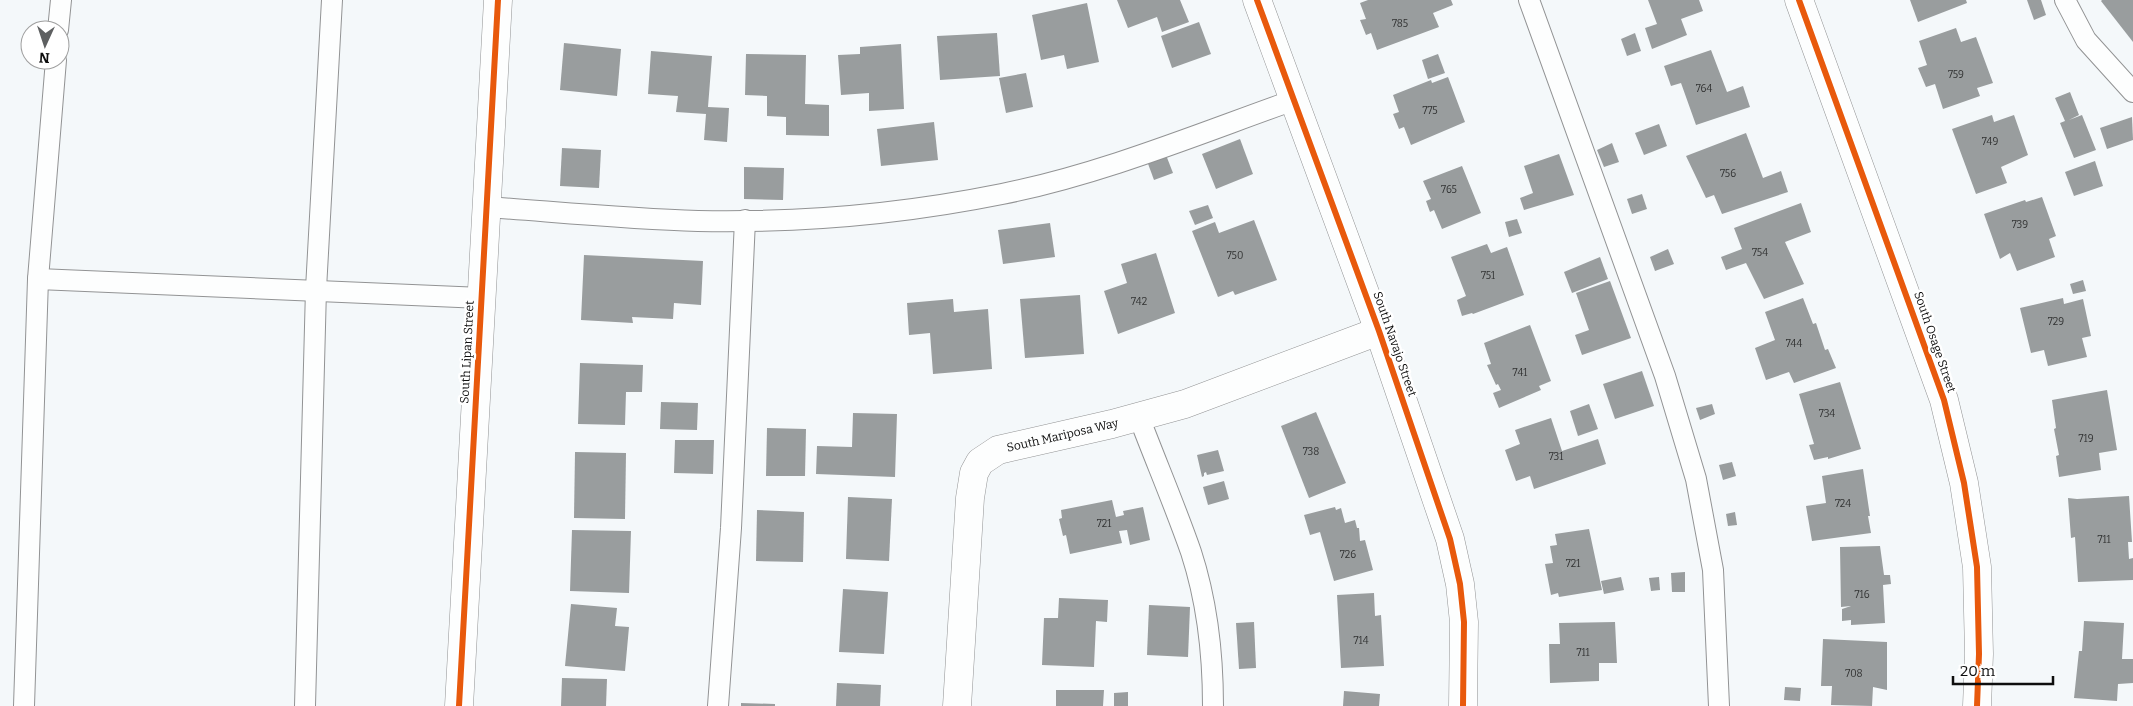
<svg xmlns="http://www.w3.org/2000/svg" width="2133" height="706" font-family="Bitter,serif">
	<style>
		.building { fill: #999d9e }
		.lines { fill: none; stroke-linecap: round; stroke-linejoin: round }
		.service-casing { stroke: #929394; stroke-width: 22 }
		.minor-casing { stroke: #929394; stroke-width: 29 }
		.tertiary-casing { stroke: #929394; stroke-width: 29 }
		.service { stroke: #fdfefe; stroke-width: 20 }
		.minor { stroke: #fdfefe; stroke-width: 28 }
		.tertiary { stroke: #fdfefe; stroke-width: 28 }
		.cycleway-casing { stroke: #fff; stroke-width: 9 }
		.cycleway { stroke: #e8590c; stroke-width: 6 }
		.labels { text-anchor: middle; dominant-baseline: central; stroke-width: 5; stroke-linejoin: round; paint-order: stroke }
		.number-label { font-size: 10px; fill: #313232 }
		.street-label { font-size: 12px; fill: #0e0e0e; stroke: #fff }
	</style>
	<rect width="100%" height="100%" fill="#f4f8fa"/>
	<g class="building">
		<polygon points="1117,0 1180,0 1189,22 1162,32 1157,17 1128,28"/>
		<polygon points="1368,0 1451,0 1453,5 1433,13 1439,27 1377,50 1371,33 1366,35 1360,20 1366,19 1360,3"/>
		<polygon points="1648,0 1699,0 1703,11 1681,19 1687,35 1652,49 1645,28 1657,24"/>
		<polygon points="1910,0 1966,0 1967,3 1918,22"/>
		<polygon points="2027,0 2041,0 2046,15 2034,20"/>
		<polygon points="2102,0 2133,0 2133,42 2101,1"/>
		<polygon points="1087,3 1099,62 1067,69 1064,55 1041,60 1032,15"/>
		<polygon points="1199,22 1211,54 1172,68 1161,36"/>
		<polygon points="1956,28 1961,42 1976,37 1993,83 1977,88 1980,96 1943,109 1935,84 1926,87 1918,68 1927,65 1919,41"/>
		<polygon points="997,33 1000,76 940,80 937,36"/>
		<polygon points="1635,33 1641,51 1627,56 1621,39"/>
		<polygon points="564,43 621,49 617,96 560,90"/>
		<polygon points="901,44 904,109 869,111 869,93 841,95 838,55 860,54 860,47"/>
		<polygon points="1711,50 1727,92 1743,86 1750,107 1696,125 1681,83 1671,86 1664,66"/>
		<polygon points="651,51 712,56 708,107 729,108 727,142 704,140 706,114 676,112 678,96 648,94"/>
		<polygon points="746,54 806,55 805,104 829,105 829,136 786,135 786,117 767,116 767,96 745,95"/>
		<polygon points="1438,54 1445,73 1428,79 1422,60"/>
		<polygon points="1026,73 1033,107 1006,113 999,78"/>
		<polygon points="1448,77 1465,122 1411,145 1404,127 1399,129 1393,114 1399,112 1393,95 1431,80 1432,83"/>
		<polygon points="2070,92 2079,115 2069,120 2082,115 2096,150 2074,158 2060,123 2065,121 2055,98"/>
		<polygon points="1992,115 1994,122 2014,115 2028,155 2001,167 2007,183 1976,194 1952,129"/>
		<polygon points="2132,117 2133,140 2107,149 2100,128"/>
		<polygon points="934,122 938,160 881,166 877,129"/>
		<polygon points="1659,124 1667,146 1644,155 1635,133"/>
		<polygon points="1746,133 1763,178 1781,171 1788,192 1722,214 1714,195 1706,198 1686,156"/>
		<polygon points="1240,139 1253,174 1216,189 1202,154"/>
		<polygon points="1612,143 1619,162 1604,167 1597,150"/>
		<polygon points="562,148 601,150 599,188 560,186"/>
		<polygon points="1559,154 1574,195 1524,210 1520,198 1533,193 1524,166"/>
		<polygon points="1166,155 1173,173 1154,180 1147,161"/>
		<polygon points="2095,161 2103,186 2074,196 2065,172"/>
		<polygon points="1462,166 1481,213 1442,229 1434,210 1430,212 1426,201 1431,199 1423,181"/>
		<polygon points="744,167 784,168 783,200 744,199"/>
		<polygon points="1642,194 1647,209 1632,214 1627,199"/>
		<polygon points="2042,197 2056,236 2049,239 2055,257 2017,271 2010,253 2000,259 1984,214 2025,200 2026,202"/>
		<polygon points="1801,203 1811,232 1785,242 1804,284 1764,299 1746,263 1726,270 1721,257 1742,249 1734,228"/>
		<polygon points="1208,205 1213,218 1195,225 1189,211"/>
		<polygon points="1517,219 1522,233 1509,237 1505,222"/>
		<polygon points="1254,220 1277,280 1235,295 1233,291 1218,297 1192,231 1215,222 1219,233"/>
		<polygon points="1050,223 1055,257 1003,264 998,230"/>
		<polygon points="1487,244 1491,253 1507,247 1524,295 1473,314 1472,313 1462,316 1457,300 1466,296 1451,257"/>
		<polygon points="1668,249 1674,264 1655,271 1650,257"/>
		<polygon points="1156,253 1175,313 1118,334 1104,291 1127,283 1121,264"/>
		<polygon points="584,255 703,261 701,305 674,303 673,319 632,317 633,323 581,320"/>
		<polygon points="1600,257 1608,279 1572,293 1564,272"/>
		<polygon points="2083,280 2086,291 2073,294 2070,284"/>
		<polygon points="1610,281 1631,338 1582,355 1575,335 1589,330 1576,293"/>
		<polygon points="1080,295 1084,354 1025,358 1020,299"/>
		<polygon points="1803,298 1813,324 1816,323 1825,350 1828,349 1836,368 1794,383 1789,372 1766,380 1755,348 1775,340 1765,312"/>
		<polygon points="2063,298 2064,304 2083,299 2091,336 2082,338 2087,357 2048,366 2044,350 2031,353 2020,308"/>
		<polygon points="953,299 954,312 988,309 992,369 933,374 930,333 909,335 907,303"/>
		<polygon points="1530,325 1551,381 1539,386 1541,390 1499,408 1493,393 1501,390 1498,384 1496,385 1487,365 1491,364 1484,343"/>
		<polygon points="580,363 643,365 642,392 626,392 625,425 578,424"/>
		<polygon points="1642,371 1654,406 1615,419 1603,384"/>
		<polygon points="1840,382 1861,449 1828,459 1828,457 1814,460 1809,445 1814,444 1799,394"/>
		<polygon points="2107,390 2117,450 2099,453 2101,470 2059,477 2056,456 2059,455 2054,429 2056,428 2052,400"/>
		<polygon points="661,402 698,403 697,430 660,429"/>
		<polygon points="1589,404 1598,429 1578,436 1570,411"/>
		<polygon points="1712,404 1715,414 1700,420 1696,408"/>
		<polygon points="1316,412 1346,483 1309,498 1281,426"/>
		<polygon points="853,413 897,414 895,477 816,474 817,446 852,447"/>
		<polygon points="1551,418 1562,451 1598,439 1606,464 1534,489 1530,476 1516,481 1505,450 1520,444 1515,430"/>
		<polygon points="767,428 806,429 805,476 766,476"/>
		<polygon points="675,440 714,440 713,474 674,473"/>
		<polygon points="1218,450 1224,471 1207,475 1206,472 1204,473 1204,476 1202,477 1197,455"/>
		<polygon points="575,452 626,453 625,519 574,518"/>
		<polygon points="1732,462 1736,476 1723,480 1719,465"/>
		<polygon points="1863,469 1870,516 1868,516 1871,533 1812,541 1806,506 1826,503 1822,476"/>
		<polygon points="1224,481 1229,499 1208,505 1203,487"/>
		<polygon points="2129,496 2132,542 2128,542 2129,559 2133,558 2133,580 2078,582 2075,537 2071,538 2068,498 2077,499"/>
		<polygon points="848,497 892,499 889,561 846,559"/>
		<polygon points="1112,500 1116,517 1124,515 1123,511 1143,507 1150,540 1130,545 1127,530 1119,531 1122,543 1070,554 1066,535 1063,536 1059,519 1062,518 1061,510"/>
		<polygon points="1335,507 1336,510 1341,508 1345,523 1355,520 1357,528 1359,528 1360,541 1365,540 1373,570 1334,581 1320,532 1310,535 1304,515"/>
		<polygon points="757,510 804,512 803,562 756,561"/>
		<polygon points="1735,512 1737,525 1728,526 1726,514"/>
		<polygon points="1589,529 1602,590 1559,597 1558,593 1551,595 1545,564 1553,563 1550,546 1557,545 1555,534"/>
		<polygon points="572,530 631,531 629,593 570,591"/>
		<polygon points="1880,546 1884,575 1890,575 1891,584 1883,585 1885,623 1851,625 1851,620 1842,621 1842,609 1851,606 1841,607 1840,547"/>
		<polygon points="1685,572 1685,592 1672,592 1671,573"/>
		<polygon points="1621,577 1624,590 1604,594 1601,581"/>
		<polygon points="1659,577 1660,590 1651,591 1649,578"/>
		<polygon points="843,589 888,592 884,654 839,652"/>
		<polygon points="1374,593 1375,616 1381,615 1384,666 1341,668 1337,595"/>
		<polygon points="1059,598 1108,600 1107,622 1096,621 1094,667 1042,665 1044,618 1058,618"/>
		<polygon points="571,604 617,608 615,626 629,627 625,671 565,666"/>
		<polygon points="1149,605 1190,607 1188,657 1147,655"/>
		<polygon points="2084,621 2124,623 2122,659 2133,659 2133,683 2118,684 2117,701 2074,698 2079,651 2082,651"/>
		<polygon points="1254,622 1256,668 1239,669 1236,623"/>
		<polygon points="1615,622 1617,663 1599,663 1599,681 1550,683 1549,644 1560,644 1559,623"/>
		<polygon points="1823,639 1887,642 1887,690 1873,687 1872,706 1831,705 1832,686 1821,686"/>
		<polygon points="562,678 607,679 606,706 561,706"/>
		<polygon points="837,683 881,685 880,706 836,706"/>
		<polygon points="1785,687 1801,688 1800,701 1784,700"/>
		<polygon points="1056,690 1104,690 1103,706 1056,706"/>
		<polygon points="1344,691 1380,694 1379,706 1343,706"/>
		<polygon points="1128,692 1128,706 1114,706 1114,693"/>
		<polygon points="741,703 775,704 775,706 741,706"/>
	</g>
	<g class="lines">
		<g class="service-casing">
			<g id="service">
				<polyline points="1529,0 1665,376 1696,479 1713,570 1719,706"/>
				<polyline points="2065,0 2086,40 2133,92"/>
				<polyline points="58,30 61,0"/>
				<path d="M 487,207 C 557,212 627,219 698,221 C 799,223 903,214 1002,194 C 1102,174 1198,134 1294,100"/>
				<polyline points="38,279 56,60"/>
				<path d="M 1139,417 C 1156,462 1175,506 1191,552 C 1207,601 1213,655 1213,706"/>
				<polyline points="24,706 38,279 482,298"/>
				<polyline points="305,706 316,289 332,0"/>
				<polyline points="718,706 731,528 745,220"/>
			</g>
		</g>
		<g class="minor-casing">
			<g id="minor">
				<polyline points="1257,0 1379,331 1450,539 1460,584 1464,622 1463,706"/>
				<polyline points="1799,0 1944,400 1964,483 1977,567 1979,654 1977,706"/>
				<path id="s1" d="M 957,706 L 970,498 L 974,473 L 980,462 L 998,450 L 1112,424 L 1185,404 L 1379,331"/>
			</g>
		</g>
		<g class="tertiary-casing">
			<polyline id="tertiary" points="459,706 498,0"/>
		</g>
		<use href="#service" class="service"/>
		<use href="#minor" class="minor"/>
		<use href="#tertiary" class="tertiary"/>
		<g class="cycleway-casing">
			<g id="cycleway">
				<polyline points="1257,0 1379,331 1450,539 1460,584 1464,622 1463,706"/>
				<polyline points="1799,0 1944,400 1964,483 1977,567 1979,654 1977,706"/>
				<polyline points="459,706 498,0"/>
			</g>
		</g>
		<use href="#cycleway" class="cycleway"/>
	</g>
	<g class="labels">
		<g class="number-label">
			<text x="1400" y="24">785</text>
			<text x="1956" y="75">759</text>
			<text x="1704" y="89">764</text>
			<text x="1430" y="111">775</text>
			<text x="1990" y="142">749</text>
			<text x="1728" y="174">756</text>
			<text x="1449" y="190">765</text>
			<text x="2020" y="225">739</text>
			<text x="1760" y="253">754</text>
			<text x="1235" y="256">750</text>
			<text x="1488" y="276">751</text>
			<text x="1139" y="302">742</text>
			<text x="2056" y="322">729</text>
			<text x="1794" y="344">744</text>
			<text x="1520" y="373">741</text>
			<text x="1827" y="414">734</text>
			<text x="2086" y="439">719</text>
			<text x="1311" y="452">738</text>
			<text x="1556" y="457">731</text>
			<text x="1843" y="504">724</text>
			<text x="1104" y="524">721</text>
			<text x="2104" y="540">711</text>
			<text x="1348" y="555">726</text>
			<text x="1573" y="564">721</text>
			<text x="1862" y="595">716</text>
			<text x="1361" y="641">714</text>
			<text x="1583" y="653">711</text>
			<text x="1854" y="674">708</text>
		</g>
		<g class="street-label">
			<text transform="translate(1935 342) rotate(71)">South Osage Street</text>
			<text transform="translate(1395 344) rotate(71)">South Navajo Street</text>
			<text transform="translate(467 352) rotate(-87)">South Lipan Street</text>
			<text stroke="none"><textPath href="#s1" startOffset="334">South Mariposa Way</textPath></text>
		</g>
	</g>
	<g transform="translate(45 45) rotate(183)"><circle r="24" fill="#ffffff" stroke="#9f9f9f"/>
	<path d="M0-4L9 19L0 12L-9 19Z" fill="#5e6061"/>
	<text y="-8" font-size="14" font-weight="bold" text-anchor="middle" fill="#0e0e0e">N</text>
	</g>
	<path d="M1953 676v8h100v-8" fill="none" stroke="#0e0e0e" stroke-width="2.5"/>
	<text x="1960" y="676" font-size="15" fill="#0e0e0e" stroke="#ffffff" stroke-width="4" paint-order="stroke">20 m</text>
</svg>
